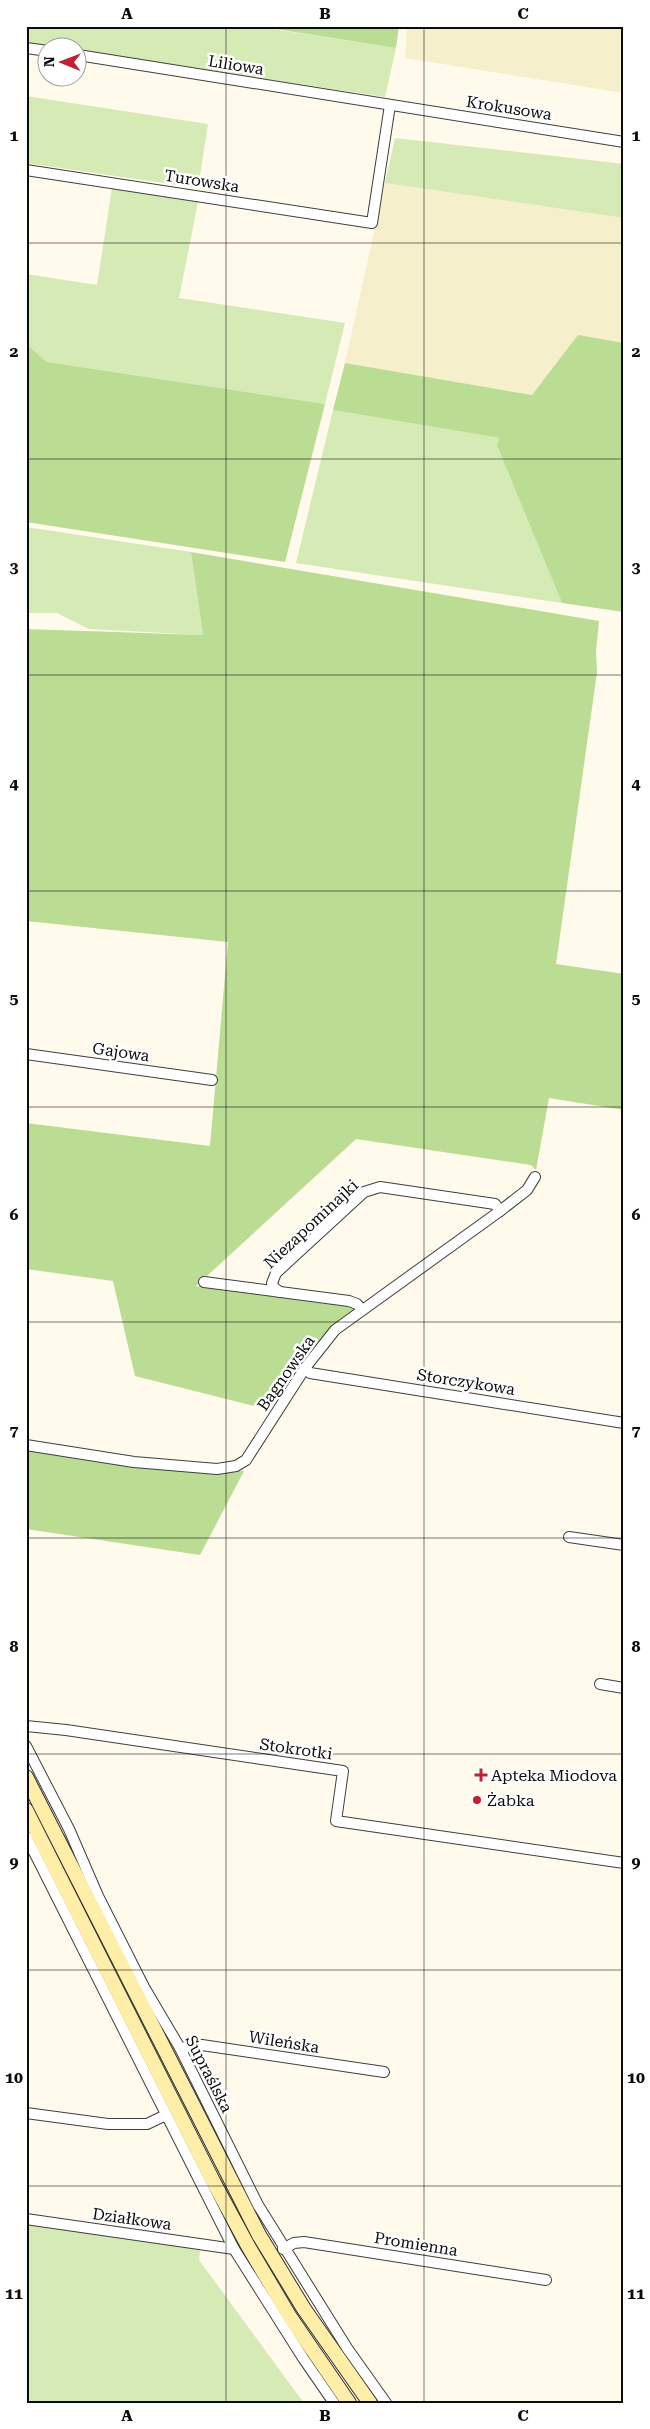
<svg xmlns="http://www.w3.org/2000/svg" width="650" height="2429" font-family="'Roboto Serif',serif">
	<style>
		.farmland { fill: #f6efcb }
		.green { fill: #d5eab5 }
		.forest { fill: #badc93 }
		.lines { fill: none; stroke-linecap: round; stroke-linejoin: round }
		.street-casing { stroke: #3f3f3f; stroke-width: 12 }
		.secondary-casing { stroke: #2e2e2e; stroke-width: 16 }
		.street { stroke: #fff; stroke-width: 10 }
		.secondary { stroke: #ffeea7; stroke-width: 14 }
		.grid { fill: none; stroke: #0c0c0c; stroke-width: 1; stroke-opacity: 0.55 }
		.poi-dot { fill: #c12035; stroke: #fff; stroke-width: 2 }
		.labels { text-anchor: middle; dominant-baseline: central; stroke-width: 5; stroke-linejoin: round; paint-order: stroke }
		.street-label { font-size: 16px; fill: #0c0c0c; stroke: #fff }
		.poi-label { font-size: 16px; fill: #0c0c0c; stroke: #fff; text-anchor: start }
		.neatline { fill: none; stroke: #0c0c0c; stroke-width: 2 }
		.grid-label { font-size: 16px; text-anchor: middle; font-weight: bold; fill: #0c0c0c }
	</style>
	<rect width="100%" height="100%" fill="#fffaec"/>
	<g class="farmland">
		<polygon points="407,26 624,26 624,93 405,58"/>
		<polygon points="385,183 624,218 624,343 578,336 532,395 345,363"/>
	</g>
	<g class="green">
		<polygon points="26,26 253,26 396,48 385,97 78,51 78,48 54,47 26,43"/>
		<polygon points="26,96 208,124 198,188 26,163"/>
		<polygon points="395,138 624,164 624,218 385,183"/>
		<polygon points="112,188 198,202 179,298 345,323 325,404 47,362 26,344 26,274 97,285"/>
		<polygon points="333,410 501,438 498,445 562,603 296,563"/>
		<polygon points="26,527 191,552 203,635 89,629 57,613 26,613"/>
		<polygon points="26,2224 200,2250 199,2260 304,2403 26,2403"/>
	</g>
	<g class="forest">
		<polygon points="256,26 399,26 396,48"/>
		<polygon points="578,335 624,343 624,612 562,603 497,445 500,438 333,410 345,363 532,395"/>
		<polygon points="26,344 47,362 325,404 285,562 26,522"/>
		<polygon points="191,552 599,621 596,651 597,672 556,964 624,974 624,1110 549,1098 536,1170 531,1165 356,1139 196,1286 357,1308 331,1327 271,1399 254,1406 135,1376 113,1281 26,1269 26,1123 210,1146 228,942 26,921 26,629 203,635"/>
		<polygon points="26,1447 223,1471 244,1471 200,1555 26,1529"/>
	</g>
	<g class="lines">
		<g class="street-casing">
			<g id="street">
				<polyline points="26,48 48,51"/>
				<polyline points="78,55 624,142"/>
				<polyline points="26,170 372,223 390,105"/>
				<polyline points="26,1054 212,1080"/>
				<polyline points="204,1282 349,1301 357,1304 361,1309"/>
				<polyline points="280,1292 274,1288 272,1283 276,1273 364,1192 380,1187 495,1204 500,1211"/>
				<polyline points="305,1368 310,1373 624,1423"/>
				<polyline points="26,1445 134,1462 217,1469 236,1466 246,1460 305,1368 335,1330 500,1211 527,1190 535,1177"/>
				<polyline points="569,1537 624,1545"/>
				<polyline points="600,1684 624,1688"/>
				<polyline points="26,1726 66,1730 343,1771 336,1821 624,1863"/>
				<polyline points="26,1746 69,1829 98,1896 144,1987 180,2048 258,2205 347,2348 386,2403"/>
				<polyline points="26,1836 234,2249 303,2358 334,2403"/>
				<polyline points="180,2048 202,2045 384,2072"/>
				<polyline points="26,2113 108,2124 147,2124 166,2115"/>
				<polyline points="26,2219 234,2249"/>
				<polyline points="283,2249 294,2243 304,2242 546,2280"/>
			</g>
		</g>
		<g class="secondary-casing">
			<g id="secondary">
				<polyline points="26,1777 259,2235 304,2309 370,2403"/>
				<polyline points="26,1810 214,2183 248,2246 290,2317 349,2403"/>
			</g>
		</g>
		<use href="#street" class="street"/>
		<use href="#secondary" class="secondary"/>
	</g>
	<path class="grid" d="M 226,26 L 226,2403M 424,26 L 424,2403M 26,243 L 624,243M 26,459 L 624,459M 26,675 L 624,675M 26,891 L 624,891M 26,1107 L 624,1107M 26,1322 L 624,1322M 26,1538 L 624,1538M 26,1754 L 624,1754M 26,1970 L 624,1970M 26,2186 L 624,2186"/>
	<g class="poi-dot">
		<path d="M478.5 1767.5h5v5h5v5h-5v5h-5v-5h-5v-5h5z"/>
		<circle cx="477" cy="1800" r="5"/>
	</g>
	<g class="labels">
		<g class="street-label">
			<text transform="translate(236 65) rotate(9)">Liliowa</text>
			<text transform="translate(509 108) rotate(9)">Krokusowa</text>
			<text transform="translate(202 181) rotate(9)">Turowska</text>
			<text transform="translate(121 1052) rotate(8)">Gajowa</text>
			<text transform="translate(311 1224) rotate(-43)">Niezapominajki</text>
			<text transform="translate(286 1373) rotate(-55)">Bagnowska</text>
			<text transform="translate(466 1382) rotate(9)">Storczykowa</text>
			<text transform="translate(296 1749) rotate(8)">Stokrotki</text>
			<text transform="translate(284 2042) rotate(9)">Wileńska</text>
			<text transform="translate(209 2074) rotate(63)">Supraślska</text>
			<text transform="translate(132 2219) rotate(8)">Działkowa</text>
			<text transform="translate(416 2244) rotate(9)">Promienna</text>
		</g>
		<g class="poi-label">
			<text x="491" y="1775">Apteka Miodova</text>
			<text x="487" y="1800">Żabka</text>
		</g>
	</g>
	<rect width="650" height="2429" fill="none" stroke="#ffffff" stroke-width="55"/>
	<g transform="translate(62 62) rotate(271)"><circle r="24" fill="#ffffff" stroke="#9e9e9e"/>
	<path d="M0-4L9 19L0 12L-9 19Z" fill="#c12035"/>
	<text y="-8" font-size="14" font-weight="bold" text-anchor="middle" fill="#0c0c0c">N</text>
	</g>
	<rect x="28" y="28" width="594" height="2374" class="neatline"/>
	<g class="grid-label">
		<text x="127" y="19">A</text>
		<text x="325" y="19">B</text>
		<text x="523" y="19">C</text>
		<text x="14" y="141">1</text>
		<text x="636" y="141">1</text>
		<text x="14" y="357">2</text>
		<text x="636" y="357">2</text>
		<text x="14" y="573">3</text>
		<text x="636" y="573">3</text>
		<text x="14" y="789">4</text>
		<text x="636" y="789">4</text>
		<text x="14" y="1004">5</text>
		<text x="636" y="1004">5</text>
		<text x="14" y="1220">6</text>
		<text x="636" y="1220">6</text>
		<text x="14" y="1436">7</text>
		<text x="636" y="1436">7</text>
		<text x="14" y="1652">8</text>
		<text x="636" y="1652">8</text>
		<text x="14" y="1868">9</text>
		<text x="636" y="1868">9</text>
		<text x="14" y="2083">10</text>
		<text x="636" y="2083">10</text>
		<text x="14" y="2299">11</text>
		<text x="636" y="2299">11</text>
		<text x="127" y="2421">A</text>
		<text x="325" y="2421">B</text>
		<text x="523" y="2421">C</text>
	</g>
</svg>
